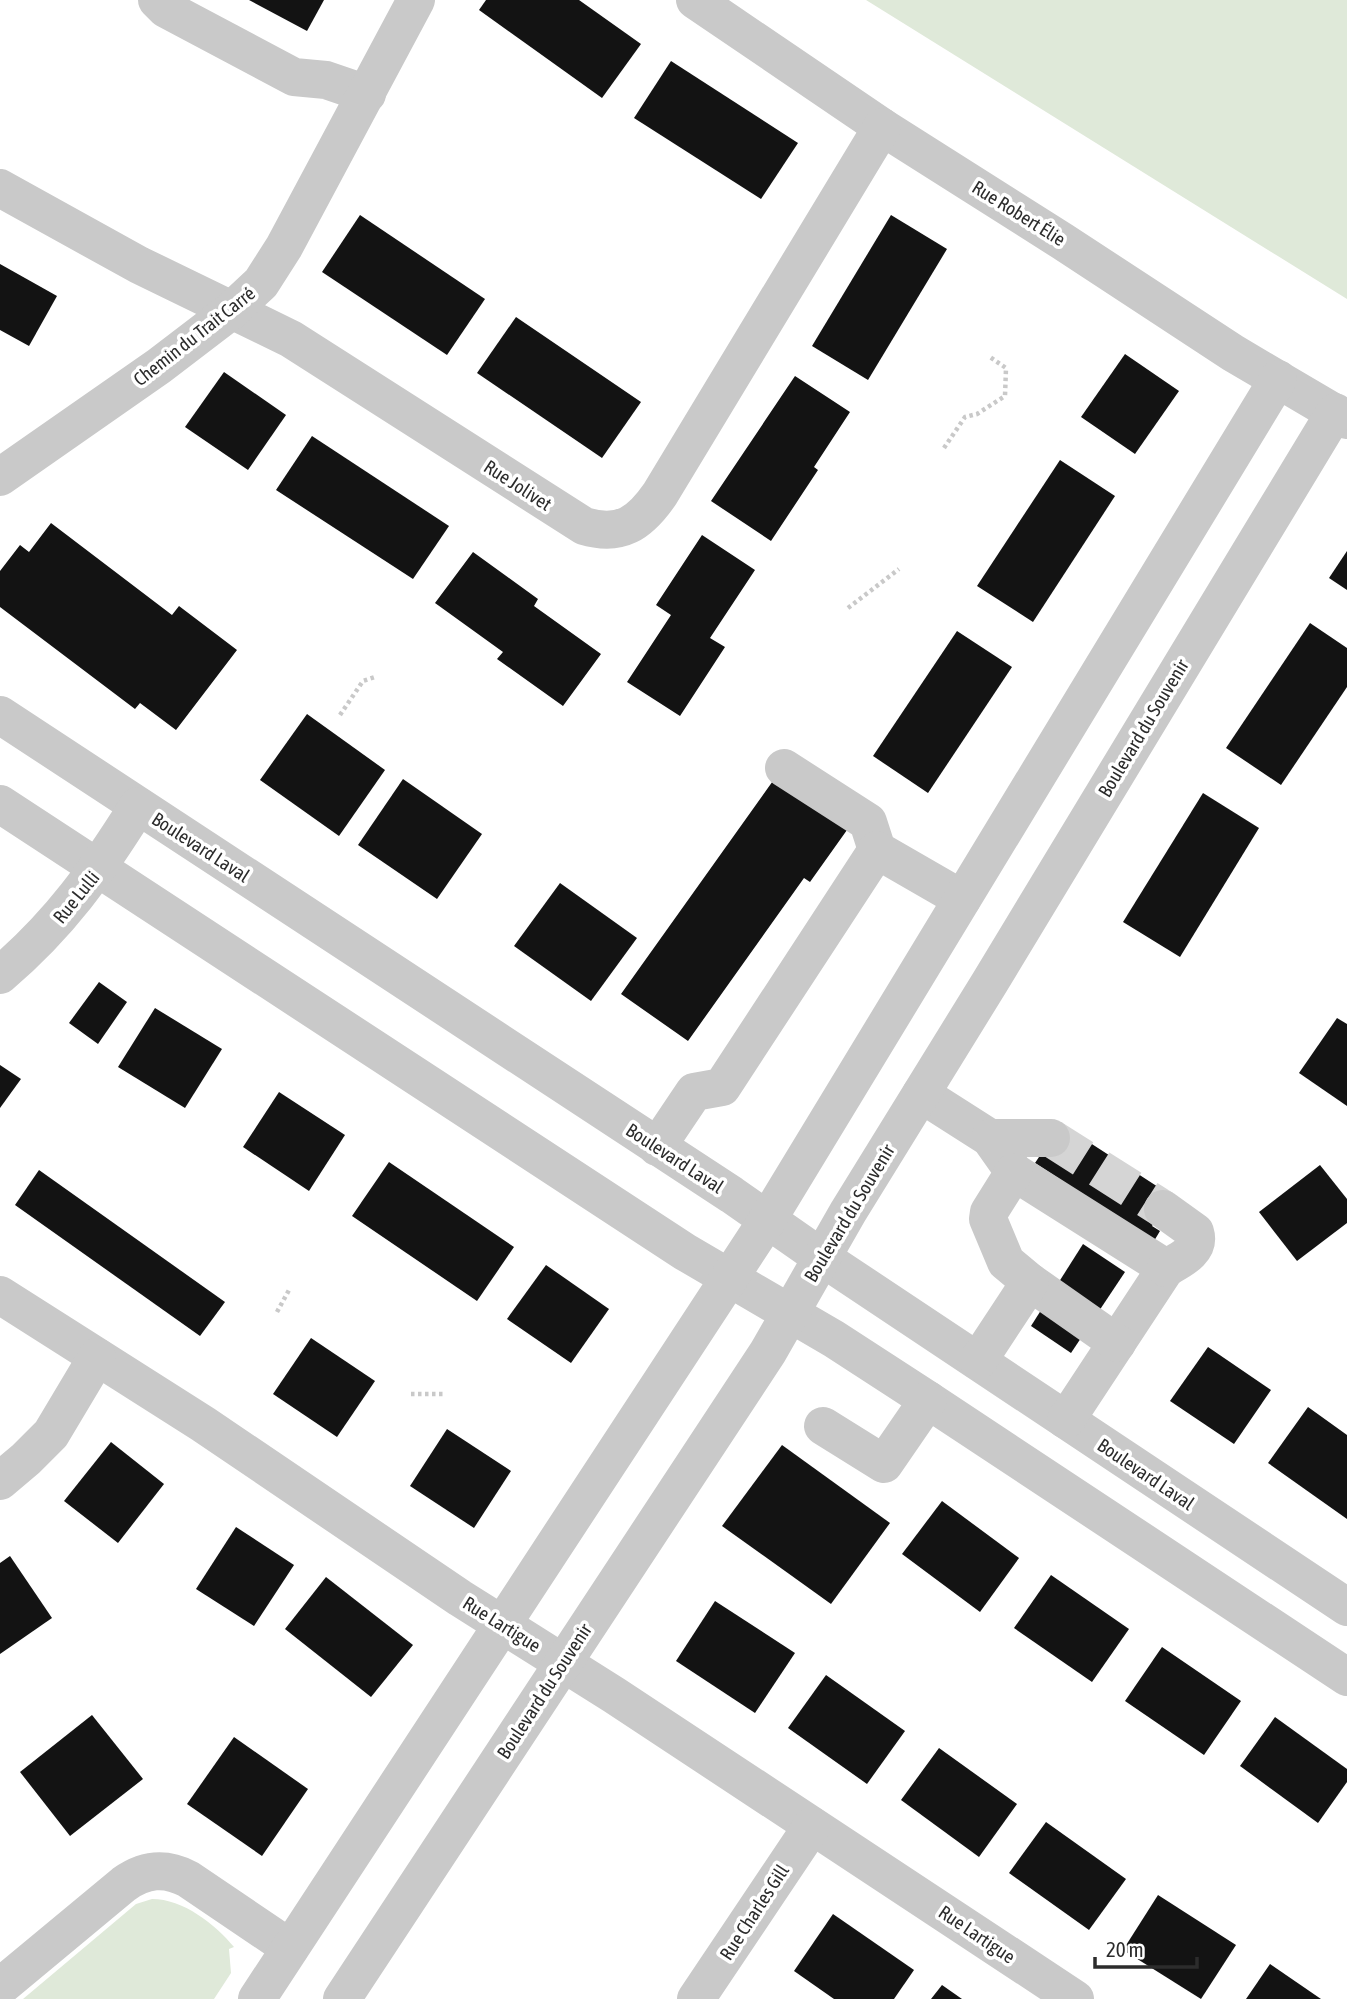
<svg xmlns="http://www.w3.org/2000/svg" width="1347" height="1999" font-family="'Asap Condensed',sans-serif">
	<style>
		.green { fill: #dfe9d9 }
		.building { fill: #131313 }
		.lines { fill: none; stroke-linecap: round; stroke-linejoin: round }
		.minor-tunnel { stroke: #d5d5d5; stroke-width: 38; stroke-dasharray: 38 19; stroke-linecap: butt }
		.path { stroke: #c9c9c9; stroke-width: 4.5; stroke-dasharray: 3.5 3.5; stroke-linecap: butt }
		.minor { stroke: #c9c9c9; stroke-width: 38 }
		.labels { text-anchor: middle; dominant-baseline: central; stroke-width: 7; stroke-linejoin: round; paint-order: stroke }
		.street-label { font-size: 19px; fill: #2c2c2c; stroke: #fff }
	</style>
	<rect width="100%" height="100%" fill="#fff"/>
	<g class="green">
		<polygon points="866,0 1347,0 1347,299"/>
		<path d="M 152,1899 C 183,1899 215,1924 234,1947 L 229,1949 L 231,1973 L 214,1999 L 23,1999 L 136,1904 Z"/>
	</g>
	<g class="building">
		<polygon points="249,0 324,0 307,31"/>
		<polygon points="486,0 579,0 641,44 602,98 479,10"/>
		<polygon points="671,61 798,143 761,199 634,118"/>
		<polygon points="360,215 485,299 447,355 322,272"/>
		<polygon points="891,215 947,249 868,380 812,346"/>
		<polygon points="0,264 57,296 29,346 0,330"/>
		<polygon points="516,317 641,402 602,458 477,373"/>
		<polygon points="1125,354 1179,391 1135,454 1081,417"/>
		<polygon points="224,372 286,415 248,470 185,427"/>
		<polygon points="795,376 850,412 814,467 818,470 771,541 711,501"/>
		<polygon points="312,436 449,526 413,579 276,490"/>
		<polygon points="1060,460 1115,496 1033,622 977,586"/>
		<polygon points="51,523 172,615 179,606 237,650 176,730 140,703 135,709 0,607 0,571 20,545 29,552"/>
		<polygon points="702,535 755,570 710,638 725,647 680,716 627,682 671,615 656,605"/>
		<polygon points="1347,551 1347,590 1329,578"/>
		<polygon points="473,552 538,599 534,606 601,654 563,706 497,659 503,652 435,603"/>
		<polygon points="1310,623 1347,648 1347,687 1281,785 1226,748"/>
		<polygon points="957,631 1012,667 928,793 873,756"/>
		<polygon points="307,714 385,770 339,836 260,780"/>
		<polygon points="775,778 847,830 810,882 804,878 688,1041 621,994"/>
		<polygon points="403,779 482,834 437,899 358,845"/>
		<polygon points="1203,793 1259,828 1180,957 1123,922"/>
		<polygon points="560,883 637,938 591,1001 514,946"/>
		<polygon points="99,982 127,1002 98,1044 69,1023"/>
		<polygon points="155,1008 222,1049 185,1108 118,1067"/>
		<polygon points="1337,1018 1347,1024 1347,1106 1299,1073"/>
		<polygon points="0,1065 21,1079 0,1108"/>
		<polygon points="279,1092 345,1135 309,1191 243,1147"/>
		<polygon points="1061,1124 1172,1196 1152,1226 1160,1231 1154,1241 1035,1163"/>
		<polygon points="389,1162 514,1247 477,1301 352,1216"/>
		<polygon points="1320,1165 1347,1199 1347,1223 1297,1261 1259,1212"/>
		<polygon points="39,1170 225,1302 200,1336 15,1205"/>
		<polygon points="1083,1244 1125,1272 1071,1353 1031,1326"/>
		<polygon points="546,1265 609,1309 571,1363 507,1319"/>
		<polygon points="311,1338 375,1381 337,1437 273,1394"/>
		<polygon points="1208,1347 1271,1390 1234,1444 1170,1401"/>
		<polygon points="1308,1407 1347,1435 1347,1519 1268,1463"/>
		<polygon points="447,1429 511,1471 474,1528 410,1486"/>
		<polygon points="111,1442 164,1484 118,1543 64,1501"/>
		<polygon points="782,1445 890,1523 831,1604 722,1526"/>
		<polygon points="942,1501 1019,1558 980,1612 902,1554"/>
		<polygon points="236,1527 294,1565 254,1626 196,1589"/>
		<polygon points="10,1556 52,1618 0,1654 0,1563"/>
		<polygon points="1051,1575 1129,1629 1092,1682 1014,1628"/>
		<polygon points="326,1577 413,1645 371,1697 285,1629"/>
		<polygon points="715,1601 795,1653 755,1713 676,1661"/>
		<polygon points="1162,1647 1241,1701 1204,1755 1125,1701"/>
		<polygon points="826,1675 905,1731 867,1784 788,1728"/>
		<polygon points="92,1715 143,1779 70,1836 20,1772"/>
		<polygon points="1275,1717 1347,1769 1347,1782 1318,1823 1240,1766"/>
		<polygon points="234,1737 308,1789 262,1856 187,1804"/>
		<polygon points="939,1748 1017,1804 979,1857 901,1800"/>
		<polygon points="1046,1822 1126,1879 1089,1930 1009,1873"/>
		<polygon points="1158,1895 1236,1945 1201,1999 1123,1950"/>
		<polygon points="833,1914 914,1970 894,1999 834,1999 794,1971"/>
		<polygon points="1270,1964 1321,1999 1246,1999"/>
		<polygon points="942,1985 962,1999 931,1999"/>
	</g>
	<g class="lines">
		<polyline class="minor-tunnel" points="1051,1138 1163,1209"/>
		<g class="path">
			<polyline points="944,448 965,417 977,414 1005,396 1006,368 990,357"/>
			<polyline points="848,608 899,569"/>
			<polyline points="340,715 363,681 375,677"/>
			<polyline points="277,1312 289,1290"/>
			<polyline points="411,1394 444,1394"/>
		</g>
		<g class="minor">
			<polyline points="157,0 166,9 294,77 326,80 367,94"/>
			<polyline points="695,0 882,127 1062,241 1233,353 1347,420"/>
			<path d="M 0,188 L 139,265 L 291,339 L 584,526 C 621,537 640,523 660,494 L 882,127"/>
			<polyline points="0,477 159,366 231,311 261,283 284,247 416,0"/>
			<polyline points="0,715 732,1195 821,1257 1347,1607"/>
			<polyline points="784,768 868,822 877,850"/>
			<polyline points="0,804 685,1252 834,1339 928,1400 1347,1677"/>
			<path d="M 0,975 C 60,924 96,873 138,806"/>
			<polyline points="921,1094 990,1138 1014,1172 1166,1268 1066,1420"/>
			<polyline points="990,1138 1051,1138"/>
			<polyline points="657,1147 694,1092 722,1087 877,850 962,899"/>
			<path d="M 1163,1209 L 1195,1232 C 1201,1251 1180,1260 1166,1268"/>
			<polyline points="1030,1282 1117,1343"/>
			<polyline points="0,1295 203,1424 460,1598 614,1695 1075,1999"/>
			<polyline points="978,1361 1030,1282 1006,1262 988,1219 989,1212 1014,1172"/>
			<polyline points="823,1426 884,1464 928,1400"/>
			<polyline points="0,1481 26,1459 51,1434 97,1357"/>
			<path d="M 0,1987 L 124,1884 C 145,1869 165,1867 188,1879 L 290,1948"/>
			<polyline points="257,1999 768,1219 1278,379"/>
			<polyline points="342,1999 768,1352 848,1212 990,982 1335,412"/>
			<polyline points="696,1999 812,1826"/>
		</g>
	</g>
	<g class="labels">
		<g class="street-label">
			<text transform="translate(1019 213) rotate(32)">Rue Robert Élie</text>
			<text transform="translate(194 336) rotate(-38)">Chemin du Trait Carré</text>
			<text transform="translate(518 485) rotate(33)">Rue Jolivet</text>
			<text transform="translate(1143 728) rotate(-59)">Boulevard du Souvenir</text>
			<text transform="translate(201 847) rotate(33)">Boulevard Laval</text>
			<text transform="translate(76 897) rotate(-51)">Rue Lulli</text>
			<text transform="translate(675 1158) rotate(33)">Boulevard Laval</text>
			<text transform="translate(849 1213) rotate(-59)">Boulevard du Souvenir</text>
			<text transform="translate(1146 1474) rotate(34)">Boulevard Laval</text>
			<text transform="translate(502 1624) rotate(32)">Rue Lartigue</text>
			<text transform="translate(544 1691) rotate(-57)">Boulevard du Souvenir</text>
			<text transform="translate(754 1912) rotate(-57)">Rue Charles Gill</text>
			<text transform="translate(977 1934) rotate(34)">Rue Lartigue</text>
		</g>
	</g>
	<path d="M1095 1957v10h102v-10" fill="none" stroke="#2c2c2c" stroke-width="3.5"/>
	<text x="1106" y="1957" font-size="21" fill="#2c2c2c" stroke="#ffffff" stroke-width="5" paint-order="stroke">20 m</text>
</svg>
